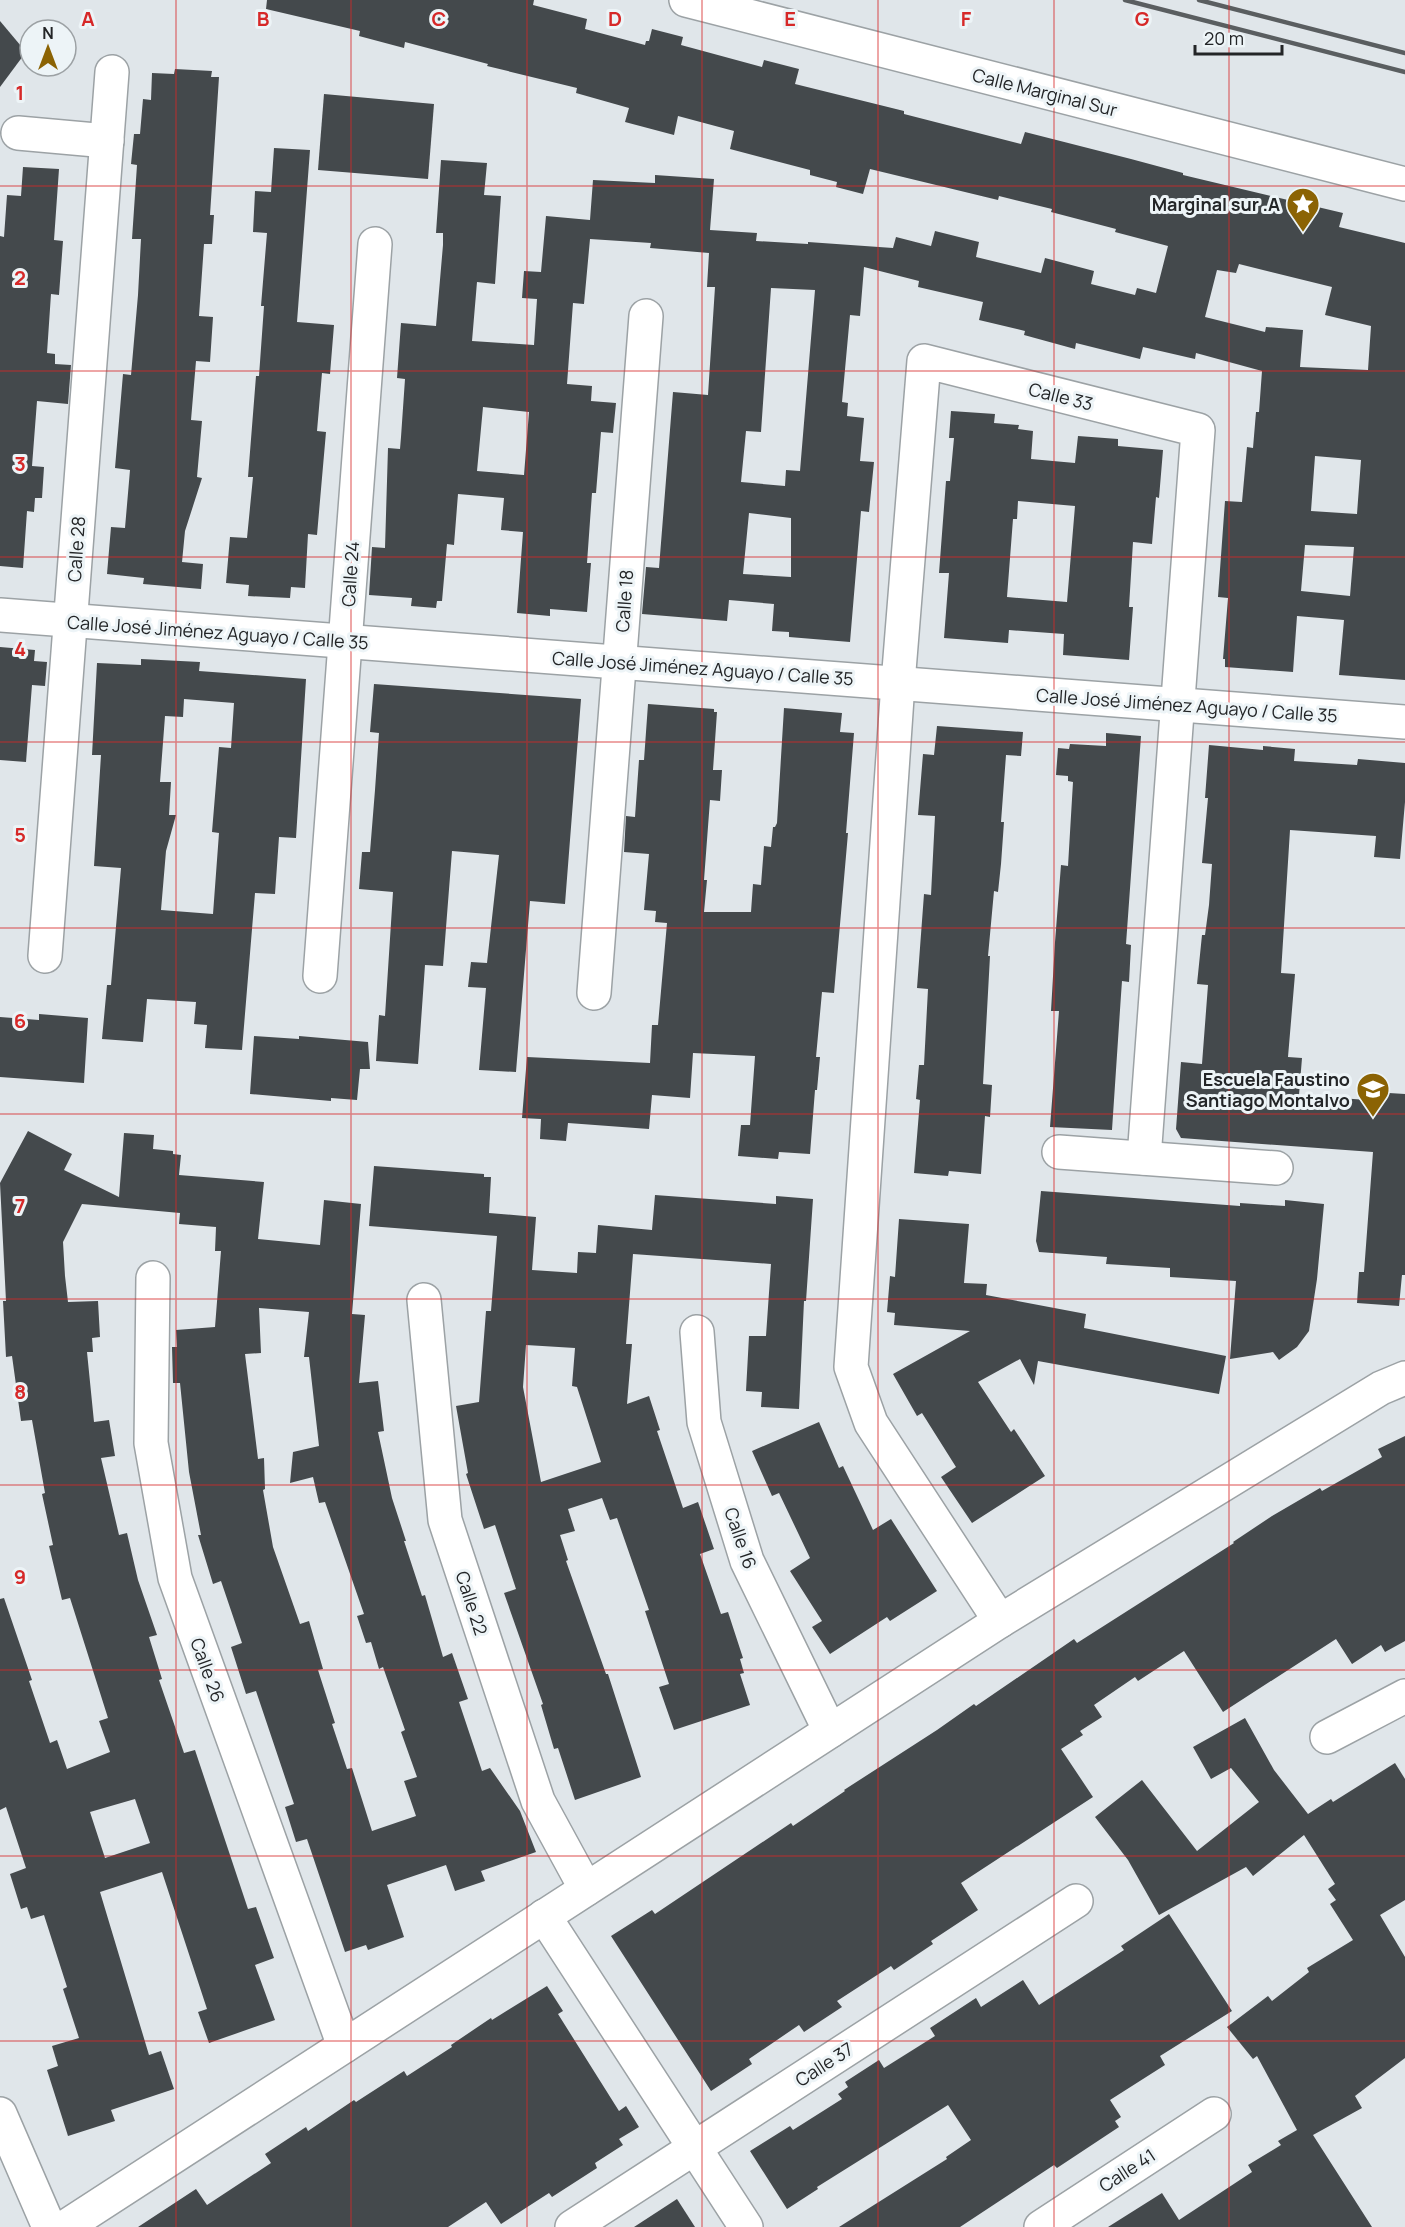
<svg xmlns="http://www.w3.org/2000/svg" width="1405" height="2227" font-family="Manrope,sans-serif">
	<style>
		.building { fill: #44494c; fill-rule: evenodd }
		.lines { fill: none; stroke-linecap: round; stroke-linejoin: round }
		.minor-casing { stroke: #9ca2a5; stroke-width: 36 }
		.minor { stroke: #fff; stroke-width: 33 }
		.rail { stroke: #5a5e60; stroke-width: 4.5 }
		.grid { fill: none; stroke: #d62828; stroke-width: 1.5; stroke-opacity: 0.55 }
		.labels { text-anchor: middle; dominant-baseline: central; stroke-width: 6; stroke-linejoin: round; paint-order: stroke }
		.street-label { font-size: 18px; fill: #232527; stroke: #edf4f7 }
		.poi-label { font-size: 18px; font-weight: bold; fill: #232527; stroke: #edf4f7; text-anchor: end }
		.grid-label { font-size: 20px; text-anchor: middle; font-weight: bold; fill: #d62828; stroke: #edf4f7; stroke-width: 6; stroke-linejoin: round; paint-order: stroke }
	</style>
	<rect width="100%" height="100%" fill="#e0e6ea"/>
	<g class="building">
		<path d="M 267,0 L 534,0 L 533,5 L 587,19 L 585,29 L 645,45 L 646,41 L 649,41 L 652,29 L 683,37 L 681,45 L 762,67 L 764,60 L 799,69 L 795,84 L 904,111 L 904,114 L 1021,144 L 1025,132 L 1131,159 L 1183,173 L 1183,175 L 1343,213 L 1339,227 L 1405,243 L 1405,680 L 1339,675 L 1344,620 L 1297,616 L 1293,672 L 1225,667 L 1225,659 L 1223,659 L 1228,598 L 1218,597 L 1225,501 L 1242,502 L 1247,447 L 1253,448 L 1256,412 L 1259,412 L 1262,371 L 1196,353 L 1195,359 L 1143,347 L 1140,359 L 1076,343 L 1075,349 L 1024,335 L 1025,331 L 979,320 L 983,302 L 918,287 L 919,281 L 864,267 L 860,316 L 850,315 L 842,402 L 848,403 L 847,416 L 864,418 L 860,461 L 874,462 L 869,512 L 861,511 L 850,642 L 789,637 L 789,632 L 772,631 L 774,604 L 729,600 L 727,621 L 642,614 L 646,567 L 659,568 L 673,392 L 708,395 L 715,287 L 707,287 L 709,253 L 650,248 L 651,243 L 590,239 L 584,304 L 573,303 L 567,384 L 592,386 L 591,401 L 616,403 L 613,433 L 601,432 L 596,493 L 592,493 L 587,563 L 591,563 L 587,612 L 550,609 L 550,616 L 517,613 L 523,532 L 501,530 L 504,498 L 458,494 L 454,545 L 447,544 L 442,601 L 437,601 L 436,608 L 411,606 L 412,598 L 369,595 L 372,547 L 385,548 L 388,448 L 400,449 L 401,437 L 405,379 L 397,378 L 401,323 L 436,326 L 443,245 L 443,233 L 436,233 L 441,160 L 487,163 L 484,195 L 501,196 L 495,284 L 477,282 L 472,341 L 534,345 L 537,299 L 522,298 L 524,271 L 541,272 L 546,216 L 590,220 L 593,180 L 655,183 L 655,175 L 714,179 L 710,230 L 757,233 L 756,241 L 808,244 L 808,242 L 893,248 L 896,237 L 931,246 L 935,231 L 979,242 L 976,257 L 1041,273 L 1045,258 L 1094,271 L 1091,284 L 1135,295 L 1137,288 L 1156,293 L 1168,246 L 1115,232 L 1116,229 L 1051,212 L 1052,209 L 999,196 L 998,200 L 870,169 L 863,194 L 836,187 L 837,182 L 810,175 L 810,170 L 730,149 L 734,131 L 678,116 L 674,135 L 625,122 L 629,108 L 576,93 L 577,88 L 487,66 L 488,64 L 405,42 L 404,48 L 359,36 L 360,31 L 266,9 ZM 1239,264 L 1332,287 L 1325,315 L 1371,326 L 1368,370 L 1300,367 L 1303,330 L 1266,327 L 1265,332 L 1205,317 L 1217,270 L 1236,273 ZM 771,288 L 815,290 L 800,471 L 786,470 L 785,486 L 741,482 L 746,431 L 761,432 ZM 483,407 L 529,412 L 524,475 L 477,471 ZM 1315,456 L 1361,460 L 1357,514 L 1311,511 ZM 749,513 L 791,518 L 791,577 L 743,574 ZM 1305,545 L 1354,547 L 1350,596 L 1301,591 Z"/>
		<polygon points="0,21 26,52 0,87"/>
		<polygon points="175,69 212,71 211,77 219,77 210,215 214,215 212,244 204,244 199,316 213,317 210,362 196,361 191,420 202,421 197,477 202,478 185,531 182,562 203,564 201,589 143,584 144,578 107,574 111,527 125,528 130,470 115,468 123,374 131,375 138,295 141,239 132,239 137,165 131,164 134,134 140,134 143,99 151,100 152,73 174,74"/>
		<polygon points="324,94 434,104 428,179 318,170"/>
		<polygon points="274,148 310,150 297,322 334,325 330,374 322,373 317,431 326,432 317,535 308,534 305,588 291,587 290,598 248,596 249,585 226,583 230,537 247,538 253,477 248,477 256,376 259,376 264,306 261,306 267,233 253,232 255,191 271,192"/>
		<polygon points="23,167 59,169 54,240 63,241 59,295 51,294 47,353 55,354 55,364 71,365 68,404 37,401 32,466 44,467 42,498 35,498 34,512 27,511 23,568 0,566 0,236 4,237 7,195 21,196"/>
		<path d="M 951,411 L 995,414 L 994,423 L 1019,425 L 1018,429 L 1033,431 L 1031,459 L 1075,463 L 1078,436 L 1118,439 L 1118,446 L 1163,450 L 1159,498 L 1156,497 L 1152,544 L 1133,542 L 1129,607 L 1133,607 L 1129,660 L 1063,655 L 1064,634 L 1009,630 L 1008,643 L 944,638 L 949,573 L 939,573 L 946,481 L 950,481 L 954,438 L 949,438 ZM 1018,501 L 1075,506 L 1067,602 L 1007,597 L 1013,519 L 1017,519 Z"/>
		<polygon points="0,647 35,650 34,661 47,662 45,686 32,685 26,762 0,760"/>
		<path d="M 141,659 L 200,662 L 199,671 L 306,679 L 296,838 L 279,837 L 275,894 L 255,893 L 242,1050 L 205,1048 L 207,1025 L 194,1024 L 196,1002 L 147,999 L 143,1042 L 102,1039 L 107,985 L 111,985 L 121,868 L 94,866 L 101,755 L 92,755 L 97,663 L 141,665 ZM 184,699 L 234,703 L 231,748 L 219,747 L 212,832 L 219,833 L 213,914 L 161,910 L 166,851 L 176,815 L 169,815 L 171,782 L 160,782 L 165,716 L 183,717 Z"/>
		<polygon points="374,684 581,699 565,904 530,901 516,1072 479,1070 486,988 468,987 471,962 487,963 499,855 452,851 443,966 425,965 418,1064 376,1061 379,1015 385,1016 393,892 359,889 362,852 370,852 375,790 379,733 370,732"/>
		<polygon points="648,704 714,709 714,712 717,712 713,770 722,770 720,801 710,800 704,880 707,880 704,912 751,912 753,884 761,885 764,846 771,847 773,827 775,827 777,823 784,708 842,713 840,732 854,733 846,833 848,833 834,993 822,992 816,1057 820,1057 817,1090 815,1090 810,1154 779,1152 778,1159 738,1156 741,1125 750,1125 755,1056 693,1053 690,1098 652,1095 649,1129 568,1123 566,1141 540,1139 541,1119 522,1118 527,1057 650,1063 652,1025 658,1025 667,923 655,922 656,911 644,910 649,854 624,852 626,816 635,817 639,760 644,760"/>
		<polygon points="937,726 1023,732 1021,756 1006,755 1001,822 1004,822 1001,864 998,892 994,891 988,956 990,956 983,1084 992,1085 990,1117 985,1116 981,1174 949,1171 948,1176 914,1173 920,1100 916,1099 919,1065 924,1065 928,989 917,988 924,894 931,895 935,816 918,815 923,754 934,755"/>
		<polygon points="1106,733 1141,736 1126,944 1131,945 1129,982 1122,981 1121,995 1112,1130 1050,1127 1059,1011 1051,1011 1055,942 1061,865 1068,866 1073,782 1068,781 1068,776 1056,775 1058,748 1069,749 1070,744 1106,746"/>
		<polygon points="1209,745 1263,750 1263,746 1295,749 1294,761 1357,765 1358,759 1405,763 1405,802 1400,859 1374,857 1376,836 1290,830 1281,973 1295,974 1288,1057 1302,1058 1299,1095 1367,1100 1373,1092 1405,1094 1405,1275 1402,1275 1399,1306 1357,1303 1359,1272 1364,1272 1373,1152 1181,1138 1176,1129 1181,1062 1202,1064 1208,985 1197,984 1202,935 1205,935 1209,905 1212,864 1202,863 1208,798 1205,798"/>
		<polygon points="39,1014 88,1018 84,1083 0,1077 0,1017 39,1020"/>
		<polygon points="254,1036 299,1039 299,1036 368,1042 370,1069 360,1069 357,1100 331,1098 331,1101 250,1094"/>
		<path d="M 28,1131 L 72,1154 L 64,1170 L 119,1197 L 124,1133 L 154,1135 L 153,1149 L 173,1151 L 173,1154 L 181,1155 L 179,1175 L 264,1182 L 258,1239 L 320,1245 L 324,1200 L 361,1204 L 352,1314 L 365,1315 L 359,1383 L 378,1381 L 384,1431 L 378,1432 L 392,1498 L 406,1541 L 404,1541 L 422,1596 L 425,1595 L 443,1657 L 452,1653 L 468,1699 L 459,1702 L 482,1771 L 490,1768 L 520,1811 L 536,1852 L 481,1871 L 485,1881 L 455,1891 L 446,1865 L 387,1885 L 404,1937 L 368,1950 L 366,1945 L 345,1952 L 307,1839 L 296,1842 L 285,1807 L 294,1804 L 256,1691 L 246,1694 L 231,1647 L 242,1643 L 221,1581 L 213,1584 L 198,1535 L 201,1535 L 189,1472 L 180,1383 L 173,1383 L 172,1347 L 177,1347 L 176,1330 L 215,1327 L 221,1251 L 215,1251 L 216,1227 L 179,1224 L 180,1213 L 82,1204 L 63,1242 L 65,1276 L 68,1302 L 98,1301 L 100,1337 L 92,1338 L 93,1352 L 87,1352 L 94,1422 L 109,1420 L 115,1456 L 101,1458 L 119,1535 L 127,1533 L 138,1580 L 157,1635 L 149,1637 L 162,1679 L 159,1680 L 184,1753 L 195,1750 L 248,1909 L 256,1907 L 274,1958 L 255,1965 L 275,2020 L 209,2043 L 198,2012 L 207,2009 L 162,1872 L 100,1892 L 149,2055 L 161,2051 L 174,2089 L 111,2110 L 115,2121 L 68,2136 L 47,2070 L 58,2066 L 52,2046 L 79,2038 L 63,1989 L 67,1987 L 44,1915 L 31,1919 L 27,1907 L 21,1909 L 10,1874 L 26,1868 L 6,1807 L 0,1810 L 0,1599 L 4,1598 L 32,1680 L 29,1681 L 50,1743 L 57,1740 L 67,1769 L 110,1752 L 99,1721 L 108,1718 L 70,1598 L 62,1600 L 49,1546 L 53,1545 L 42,1494 L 45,1493 L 32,1420 L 21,1421 L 12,1356 L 6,1357 L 3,1301 L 6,1301 L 0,1183 ZM 259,1308 L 309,1312 L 304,1357 L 309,1357 L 319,1446 L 293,1452 L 290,1483 L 313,1477 L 319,1503 L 325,1502 L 364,1614 L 357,1616 L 366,1643 L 371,1642 L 379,1669 L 383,1667 L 405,1730 L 401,1732 L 417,1777 L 404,1781 L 416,1816 L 372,1831 L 352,1768 L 347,1769 L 332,1724 L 335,1723 L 318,1670 L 323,1669 L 309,1621 L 300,1624 L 273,1547 L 263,1490 L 265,1489 L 264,1458 L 258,1459 L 245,1354 L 261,1353 ZM 135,1799 L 150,1843 L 105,1858 L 90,1812 Z"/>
		<path d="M 374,1166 L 484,1174 L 484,1177 L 491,1177 L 489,1213 L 536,1217 L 532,1270 L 577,1273 L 578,1252 L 596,1253 L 598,1225 L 652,1230 L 655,1195 L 776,1204 L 776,1196 L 813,1199 L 806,1301 L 804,1301 L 799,1409 L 761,1407 L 762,1392 L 746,1391 L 749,1336 L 766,1336 L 771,1264 L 633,1254 L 626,1344 L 632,1344 L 627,1404 L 649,1396 L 660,1430 L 657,1431 L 683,1508 L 698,1502 L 714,1549 L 700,1554 L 721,1614 L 728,1612 L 743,1658 L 740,1659 L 744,1673 L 740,1674 L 750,1705 L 674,1730 L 659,1687 L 669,1684 L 645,1611 L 649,1610 L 617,1518 L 610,1520 L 602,1498 L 568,1509 L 575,1531 L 560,1535 L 568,1560 L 566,1561 L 606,1674 L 608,1674 L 641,1777 L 575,1800 L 558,1748 L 554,1749 L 541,1705 L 543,1704 L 504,1593 L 516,1589 L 495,1525 L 484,1529 L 466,1474 L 468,1473 L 456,1406 L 479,1402 L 486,1311 L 491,1311 L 497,1236 L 369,1226 ZM 526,1345 L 575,1348 L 572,1386 L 577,1387 L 601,1462 L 541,1482 L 523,1387 Z"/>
		<polygon points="1041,1191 1240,1206 1240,1203 1285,1206 1285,1200 1324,1204 1317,1279 1309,1331 1297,1347 1279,1360 1273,1352 1230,1359 1236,1281 1170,1277 1170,1268 1106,1264 1107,1257 1039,1252 1036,1241"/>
		<polygon points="899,1219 969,1224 964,1283 987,1284 986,1295 1086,1314 1084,1328 1226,1356 1219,1394 1038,1361 1034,1385 1020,1359 978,1382 1011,1432 1014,1429 1045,1476 972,1523 941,1477 956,1467 922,1413 917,1416 893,1374 970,1331 894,1325 895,1313 887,1312 890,1276 895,1277"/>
		<polygon points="819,1422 839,1468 843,1466 873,1530 891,1519 937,1591 890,1621 887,1617 830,1654 812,1627 822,1621 790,1571 810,1558 779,1493 772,1496 752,1451"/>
		<polygon points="1405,1436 1405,1641 1385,1652 1381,1645 1352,1664 1336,1639 1223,1712 1184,1651 1138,1681 1135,1677 1094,1705 1102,1717 1080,1731 1083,1735 1061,1749 1093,1797 961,1883 978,1910 931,1941 933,1944 894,1970 891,1966 837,2001 842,2007 804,2032 799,2025 749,2059 752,2064 711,2091 611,1936 652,1910 655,1914 791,1823 793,1826 845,1791 844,1790 937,1730 974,1704 976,1706 1074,1639 1077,1643 1234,1543 1233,1542 1272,1516 1320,1488 1322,1491 1382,1457 1378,1449"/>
		<polygon points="1245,1718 1274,1770 1308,1814 1331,1799 1333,1802 1395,1763 1405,1779 1405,1900 1380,1915 1405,1957 1405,2058 1355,2096 1362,2108 1313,2135 1372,2227 1108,2227 1162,2193 1179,2220 1252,2172 1248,2165 1281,2145 1278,2141 1297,2130 1257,2056 1253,2059 1227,2027 1268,1996 1272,2001 1309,1972 1307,1968 1353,1940 1330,1904 1336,1900 1328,1889 1335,1884 1304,1835 1253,1876 1246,1867 1159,1915 1128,1860 1095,1817 1142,1780 1197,1851 1259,1802 1231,1768 1211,1779 1193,1747"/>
		<polygon points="1169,1914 1232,2011 1160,2056 1165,2065 1110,2100 1121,2117 1115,2121 1119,2127 1057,2168 1054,2165 960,2227 839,2227 947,2159 946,2157 971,2140 948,2105 817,2187 818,2189 787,2209 750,2151 790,2126 793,2130 842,2099 838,2094 848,2087 845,2082 879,2060 884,2068 935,2036 930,2028 976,1998 981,2007 1023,1980 1039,2005 1124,1950 1121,1946"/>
		<polygon points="547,1986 563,2011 558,2014 619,2111 626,2106 639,2127 619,2139 623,2145 595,2163 597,2168 552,2197 549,2193 501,2224 486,2202 448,2227 138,2227 196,2189 207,2205 271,2163 265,2154 306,2127 308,2131 354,2100 356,2102 404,2071 407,2076 452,2047 451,2045 491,2018 492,2020"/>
		<polygon points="677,2199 695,2227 634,2227"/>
	</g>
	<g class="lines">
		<g class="minor-casing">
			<g id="minor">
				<polyline points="686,0 1405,184"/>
				<polyline points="18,133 107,141"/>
				<polyline points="0,615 1405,722"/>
				<polyline points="45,956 112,72"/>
				<polyline points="320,976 375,244"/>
				<polyline points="594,993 646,316"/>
				<polyline points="1059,1152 1276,1168"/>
				<polyline points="153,1278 151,1443 175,1578 344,2046"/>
				<polyline points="424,1300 445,1520 538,1801 586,1889"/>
				<polyline points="697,1332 704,1422 747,1561 830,1731"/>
				<polyline points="1000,1621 871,1423 851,1367 898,683 924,361 1198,430 1144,1158"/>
				<polyline points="1327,1737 1405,1696"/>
				<polyline points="544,1916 746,2227"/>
				<polyline points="0,2114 49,2227"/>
				<polyline points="65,2227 1000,1621 1381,1388 1405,1378"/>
				<polyline points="572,2227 1076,1901"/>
				<polyline points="1041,2227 1214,2114"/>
			</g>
		</g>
		<use href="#minor" class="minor"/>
		<g class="rail">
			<polyline points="1125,0 1405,72"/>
			<polyline points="1199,0 1405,53"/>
		</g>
	</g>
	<path class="grid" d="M 176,0 L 176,2227M 351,0 L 351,2227M 527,0 L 527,2227M 702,0 L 702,2227M 878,0 L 878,2227M 1054,0 L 1054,2227M 1229,0 L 1229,2227M 0,186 L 1405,186M 0,371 L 1405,371M 0,557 L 1405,557M 0,742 L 1405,742M 0,928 L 1405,928M 0,1114 L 1405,1114M 0,1299 L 1405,1299M 0,1485 L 1405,1485M 0,1670 L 1405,1670M 0,1856 L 1405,1856M 0,2041 L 1405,2041"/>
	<defs>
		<g id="sight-pin" transform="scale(1.725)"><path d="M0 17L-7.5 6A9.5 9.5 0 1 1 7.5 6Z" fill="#8b6304" stroke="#edf4f7"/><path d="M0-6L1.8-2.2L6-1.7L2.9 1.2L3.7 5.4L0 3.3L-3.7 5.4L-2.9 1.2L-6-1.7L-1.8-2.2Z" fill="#fff"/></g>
		<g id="school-pin" transform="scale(1.725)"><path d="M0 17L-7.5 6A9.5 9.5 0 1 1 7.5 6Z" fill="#8b6304" stroke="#edf4f7"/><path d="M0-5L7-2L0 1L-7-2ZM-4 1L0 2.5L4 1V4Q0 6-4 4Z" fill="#fff"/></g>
	</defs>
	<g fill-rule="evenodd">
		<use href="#sight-pin" x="1303" y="204"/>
		<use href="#school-pin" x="1373" y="1089"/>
	</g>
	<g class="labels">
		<g class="street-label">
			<text transform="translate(1045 92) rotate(14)">Calle Marginal Sur</text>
			<text transform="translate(1061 396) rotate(14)">Calle 33</text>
			<text transform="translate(76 549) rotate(-86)">Calle 28</text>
			<text transform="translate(350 574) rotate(-86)">Calle 24</text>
			<text transform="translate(624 601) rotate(-86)">Calle 18</text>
			<text transform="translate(218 632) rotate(4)">Calle José Jiménez Aguayo / Calle 35</text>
			<text transform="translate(703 668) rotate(4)">Calle José Jiménez Aguayo / Calle 35</text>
			<text transform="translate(1187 705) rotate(4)">Calle José Jiménez Aguayo / Calle 35</text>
			<text transform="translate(741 1538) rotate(71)">Calle 16</text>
			<text transform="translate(472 1603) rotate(72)">Calle 22</text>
			<text transform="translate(208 1670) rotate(70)">Calle 26</text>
			<text transform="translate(824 2064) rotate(-33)">Calle 37</text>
			<text transform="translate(1127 2170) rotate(-33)">Calle 41</text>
		</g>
		<g class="poi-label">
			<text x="1280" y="204">Marginal sur .A</text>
			<text x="1350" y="1079">Escuela Faustino<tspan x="1350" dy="21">Santiago Montalvo</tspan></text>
		</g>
	</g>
	<g class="grid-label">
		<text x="88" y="26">A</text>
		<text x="263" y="26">B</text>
		<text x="439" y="26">C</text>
		<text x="615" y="26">D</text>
		<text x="790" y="26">E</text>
		<text x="966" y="26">F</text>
		<text x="1142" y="26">G</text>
		<text x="20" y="100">1</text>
		<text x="20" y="285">2</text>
		<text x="20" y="471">3</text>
		<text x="20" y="656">4</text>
		<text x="20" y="842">5</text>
		<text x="20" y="1028">6</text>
		<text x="20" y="1213">7</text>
		<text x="20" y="1399">8</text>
		<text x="20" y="1584">9</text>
	</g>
	<g transform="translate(48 48)"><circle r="28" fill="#edf4f7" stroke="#9ca1a4" stroke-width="1.5"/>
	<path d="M0-4.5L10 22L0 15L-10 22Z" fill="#8b6304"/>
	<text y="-9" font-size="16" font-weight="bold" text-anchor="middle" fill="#232527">N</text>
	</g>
	<path d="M1195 45v9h87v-9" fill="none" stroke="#232527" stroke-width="3"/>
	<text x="1204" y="45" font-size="18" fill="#232527" stroke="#edf4f7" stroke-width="4.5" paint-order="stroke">20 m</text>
</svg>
